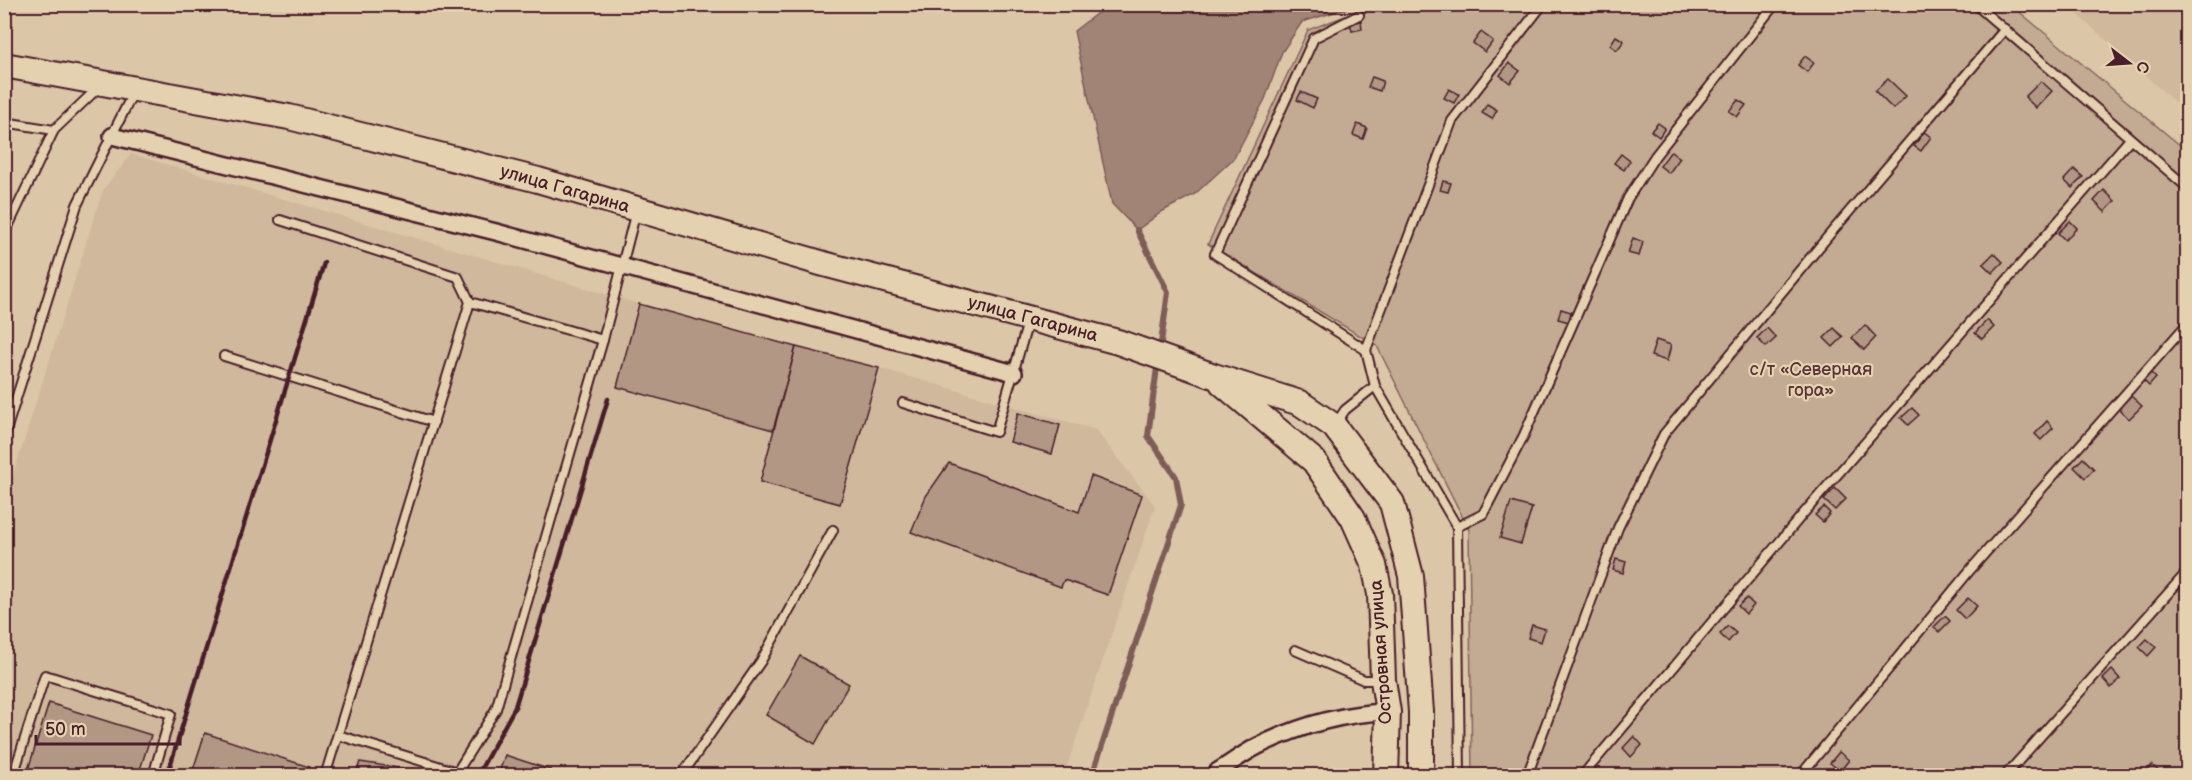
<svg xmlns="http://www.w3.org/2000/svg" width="2192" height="780" font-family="'Balsamiq Sans',sans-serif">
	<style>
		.built { fill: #cfb89c }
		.green { fill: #c3aa92; stroke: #86645e; stroke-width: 1.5 }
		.water { fill: #a18476; stroke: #7e5c58; stroke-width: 1.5 }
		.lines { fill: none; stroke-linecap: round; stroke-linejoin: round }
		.stream { stroke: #7e5c58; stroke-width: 6 }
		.building { fill: #b29784; stroke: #4a1f2b; stroke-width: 1.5 }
		.service-casing { stroke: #4a1f2b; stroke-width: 12 }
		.minor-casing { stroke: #4a1f2b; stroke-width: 20 }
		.primary-casing { stroke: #4a1f2b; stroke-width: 28 }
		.service { stroke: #e4d1af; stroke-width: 8 }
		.minor { stroke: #e4d1af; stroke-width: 15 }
		.primary { stroke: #e4d1af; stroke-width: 24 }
		.rail { stroke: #4a1f2b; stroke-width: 4.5 }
		.labels { text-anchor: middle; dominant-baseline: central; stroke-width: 4.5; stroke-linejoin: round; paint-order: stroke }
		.street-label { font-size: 18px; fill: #4a1f2b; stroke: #e4d1af }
		.park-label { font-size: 18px; fill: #5c343a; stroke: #e4d1af }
	</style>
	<rect width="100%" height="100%" fill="#dbc6a7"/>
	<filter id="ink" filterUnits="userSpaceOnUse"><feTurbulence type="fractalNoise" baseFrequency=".0167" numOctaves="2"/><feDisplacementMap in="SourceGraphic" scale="12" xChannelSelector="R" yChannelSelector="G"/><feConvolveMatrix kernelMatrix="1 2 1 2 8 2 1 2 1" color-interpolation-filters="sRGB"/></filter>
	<g filter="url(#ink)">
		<g class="built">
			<polygon points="2067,5 2187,5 2187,113"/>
			<polygon points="131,154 639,304 879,368 1096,430 1155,506 1064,775 5,776 5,501 103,190"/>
		</g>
		<polygon class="green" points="1374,5 2011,5 2187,151 2187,775 1472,775 1469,530 1377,346 1208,244 1308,30"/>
		<polygon class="water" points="1109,4 1353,4 1353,5 1345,9 1302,22 1282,52 1265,99 1234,158 1195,194 1163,211 1137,230 1112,204 1074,31"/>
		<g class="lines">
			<g class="stream">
				<polyline points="1137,230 1168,292 1160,350"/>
				<polyline points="1092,776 1181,505 1176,477 1148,436 1158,360"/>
			</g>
		</g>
		<g class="building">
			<polygon points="1361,21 1362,29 1352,31 1350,23"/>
			<polygon points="1481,32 1493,41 1485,52 1473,43"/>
			<polygon points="1616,36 1624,41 1617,50 1610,45"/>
			<polygon points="1805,56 1814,63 1807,72 1798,65"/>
			<polygon points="1509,63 1520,71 1510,83 1500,75"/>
			<polygon points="1372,77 1383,81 1380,91 1368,87"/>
			<polygon points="1888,79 1906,96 1893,109 1875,91"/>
			<polygon points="2041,81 2052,91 2036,108 2025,97"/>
			<polygon points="1449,89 1459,94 1454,103 1444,98"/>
			<polygon points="1301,92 1317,99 1313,108 1297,100"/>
			<polygon points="1738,100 1746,105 1737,117 1729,111"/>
			<polygon points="1487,104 1497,110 1492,119 1482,113"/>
			<polygon points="1658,123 1665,128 1659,137 1651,131"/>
			<polygon points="1357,124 1367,128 1363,139 1353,135"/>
			<polygon points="1924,132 1931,137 1921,151 1914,146"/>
			<polygon points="1671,151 1680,158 1669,173 1660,166"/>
			<polygon points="1621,154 1630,161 1624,170 1614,163"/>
			<polygon points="2074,169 2083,177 2072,188 2064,180"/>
			<polygon points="1443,181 1451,183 1448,192 1440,190"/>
			<polygon points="2104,190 2115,201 2105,212 2094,201"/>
			<polygon points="2070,221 2077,228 2065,240 2058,233"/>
			<polygon points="1633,238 1643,242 1639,256 1628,253"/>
			<polygon points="1994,253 2003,262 1992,273 1983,264"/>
			<polygon points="639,304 796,347 773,430 617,387"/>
			<polygon points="1561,309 1571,312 1569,322 1558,319"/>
			<polygon points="1987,320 1994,327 1982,339 1975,333"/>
			<polygon points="1865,325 1876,337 1864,350 1852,338"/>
			<polygon points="1767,328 1776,338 1766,347 1757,338"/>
			<polygon points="1834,328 1843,337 1833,347 1824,338"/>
			<polygon points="1656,340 1671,345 1667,361 1651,356"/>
			<polygon points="796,347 879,368 840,504 760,482"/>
			<polygon points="2151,373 2156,378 2149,386 2143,380"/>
			<polygon points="2131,396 2142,406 2129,419 2118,408"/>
			<polygon points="1912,408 1919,415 1908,425 1901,418"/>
			<polygon points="1018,413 1060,425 1052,454 1010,442"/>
			<polygon points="2047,421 2053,428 2041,440 2035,434"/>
			<polygon points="2083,458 2094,469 2085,478 2074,467"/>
			<polygon points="949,463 1079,512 1091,476 1142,495 1108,595 1064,580 1061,587 911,532 926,496"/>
			<polygon points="1835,488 1846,499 1835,510 1824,500"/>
			<polygon points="1511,502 1532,508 1521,544 1500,538"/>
			<polygon points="1824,507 1830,513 1823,522 1815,515"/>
			<polygon points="1616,559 1626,562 1623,573 1613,570"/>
			<polygon points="2188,578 2188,595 2179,587"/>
			<polygon points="1747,598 1754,605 1746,614 1738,606"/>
			<polygon points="1968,598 1977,606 1965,619 1956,610"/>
			<polygon points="1945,616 1950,621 1939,632 1934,627"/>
			<polygon points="1532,625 1545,629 1541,642 1528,638"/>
			<polygon points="1728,626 1736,633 1728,642 1720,634"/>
			<polygon points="2147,639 2156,647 2148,656 2139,647"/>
			<polygon points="800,656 849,684 815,744 766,715"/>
			<polygon points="2112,670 2120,679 2111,688 2103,679"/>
			<polygon points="49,703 151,735 138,776 26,776"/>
			<polygon points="205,733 309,767 306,776 191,776"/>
			<polygon points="1634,736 1642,745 1631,757 1623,748"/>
			<polygon points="1839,752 1849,760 1840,771 1830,763"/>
			<polygon points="505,755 551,770 549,776 498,775"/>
			<polygon points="360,762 432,773 431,776 355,776"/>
			<polygon points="2152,765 2164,776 2142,776"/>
		</g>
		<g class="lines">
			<g class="service-casing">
				<g id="service">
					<polyline points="1975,4 2188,188"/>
					<polyline points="1359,15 1314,38 1215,254 1366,350"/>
					<polyline points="4,122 54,130 99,87"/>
					<polyline points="280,220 458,277 470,302 325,776"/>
					<polyline points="4,235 54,130"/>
					<polyline points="603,340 636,211"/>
					<polyline points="224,356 434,422"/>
					<polyline points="903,403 996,432 1028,322"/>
					<polyline points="1337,422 1345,410 1375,386"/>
					<polyline points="4,437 77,205 133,93"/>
					<polyline points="1457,527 1483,514 1524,435 1628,198 1655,156 1775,4"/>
					<polyline points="1295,650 1364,680 1379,680"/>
					<polyline points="338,735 457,772 496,709 603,340 470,302"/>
					<polyline points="13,776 45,675 171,714 153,776"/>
					<polyline points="681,776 761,661 833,530"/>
					<polyline points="1460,776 1457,527 1375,386 1366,350 1452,121 1543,4"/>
					<polyline points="1527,776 1618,528 1664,434 1830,234 2005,29"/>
					<polyline points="1582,776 1803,514 2130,139"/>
					<polyline points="1800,776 1971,569 2188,323"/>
					<polyline points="2005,776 2188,571"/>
				</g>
			</g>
			<g class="minor-casing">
				<g id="minor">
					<polyline points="112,136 496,232 1014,373"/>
					<path d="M 1215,776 L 1218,771 C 1231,763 1244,753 1258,746 C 1297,727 1343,713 1388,712"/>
				</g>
			</g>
			<g class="primary-casing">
				<g id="primary">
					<polyline points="4,65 289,117 538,180 824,264 1118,342 1214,376 1300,403 1334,426 1392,503 1411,576 1421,712 1421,776"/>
					<polyline points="1222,383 1314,461 1353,518 1374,565 1380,594 1383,680 1388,712 1386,776"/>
				</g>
			</g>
			<use href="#service" class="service"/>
			<use href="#minor" class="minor"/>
			<use href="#primary" class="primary"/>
			<g class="rail">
				<polyline points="167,776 324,263"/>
				<polyline points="477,776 515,707 608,399"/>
			</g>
		</g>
	</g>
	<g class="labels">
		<g class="street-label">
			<text transform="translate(565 189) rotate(16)">улица Гагарина</text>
			<text transform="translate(1033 319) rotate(15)">улица Гагарина</text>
			<text transform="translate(1381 652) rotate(-94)">Островная улица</text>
		</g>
		<g class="park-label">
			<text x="1811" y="369">с/т «Северная<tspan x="1811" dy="21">гора»</tspan></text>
		</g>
	</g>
	<rect width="2192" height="780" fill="none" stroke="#e4d1af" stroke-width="24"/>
	<rect x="12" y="12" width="2168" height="756" fill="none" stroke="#4a1f2b" stroke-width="2" filter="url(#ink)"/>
	<g transform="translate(2129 63) rotate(107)" stroke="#e4d1af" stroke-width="4.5" paint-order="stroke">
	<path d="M0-4.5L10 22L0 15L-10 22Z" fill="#4a1f2b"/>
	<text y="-9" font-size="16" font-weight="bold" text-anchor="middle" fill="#4a1f2b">С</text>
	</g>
	<path d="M36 735v9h144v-9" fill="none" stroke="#4a1f2b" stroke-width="3"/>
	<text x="45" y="735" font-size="18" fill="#4a1f2b" stroke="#e4d1af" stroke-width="4.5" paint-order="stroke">50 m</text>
</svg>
